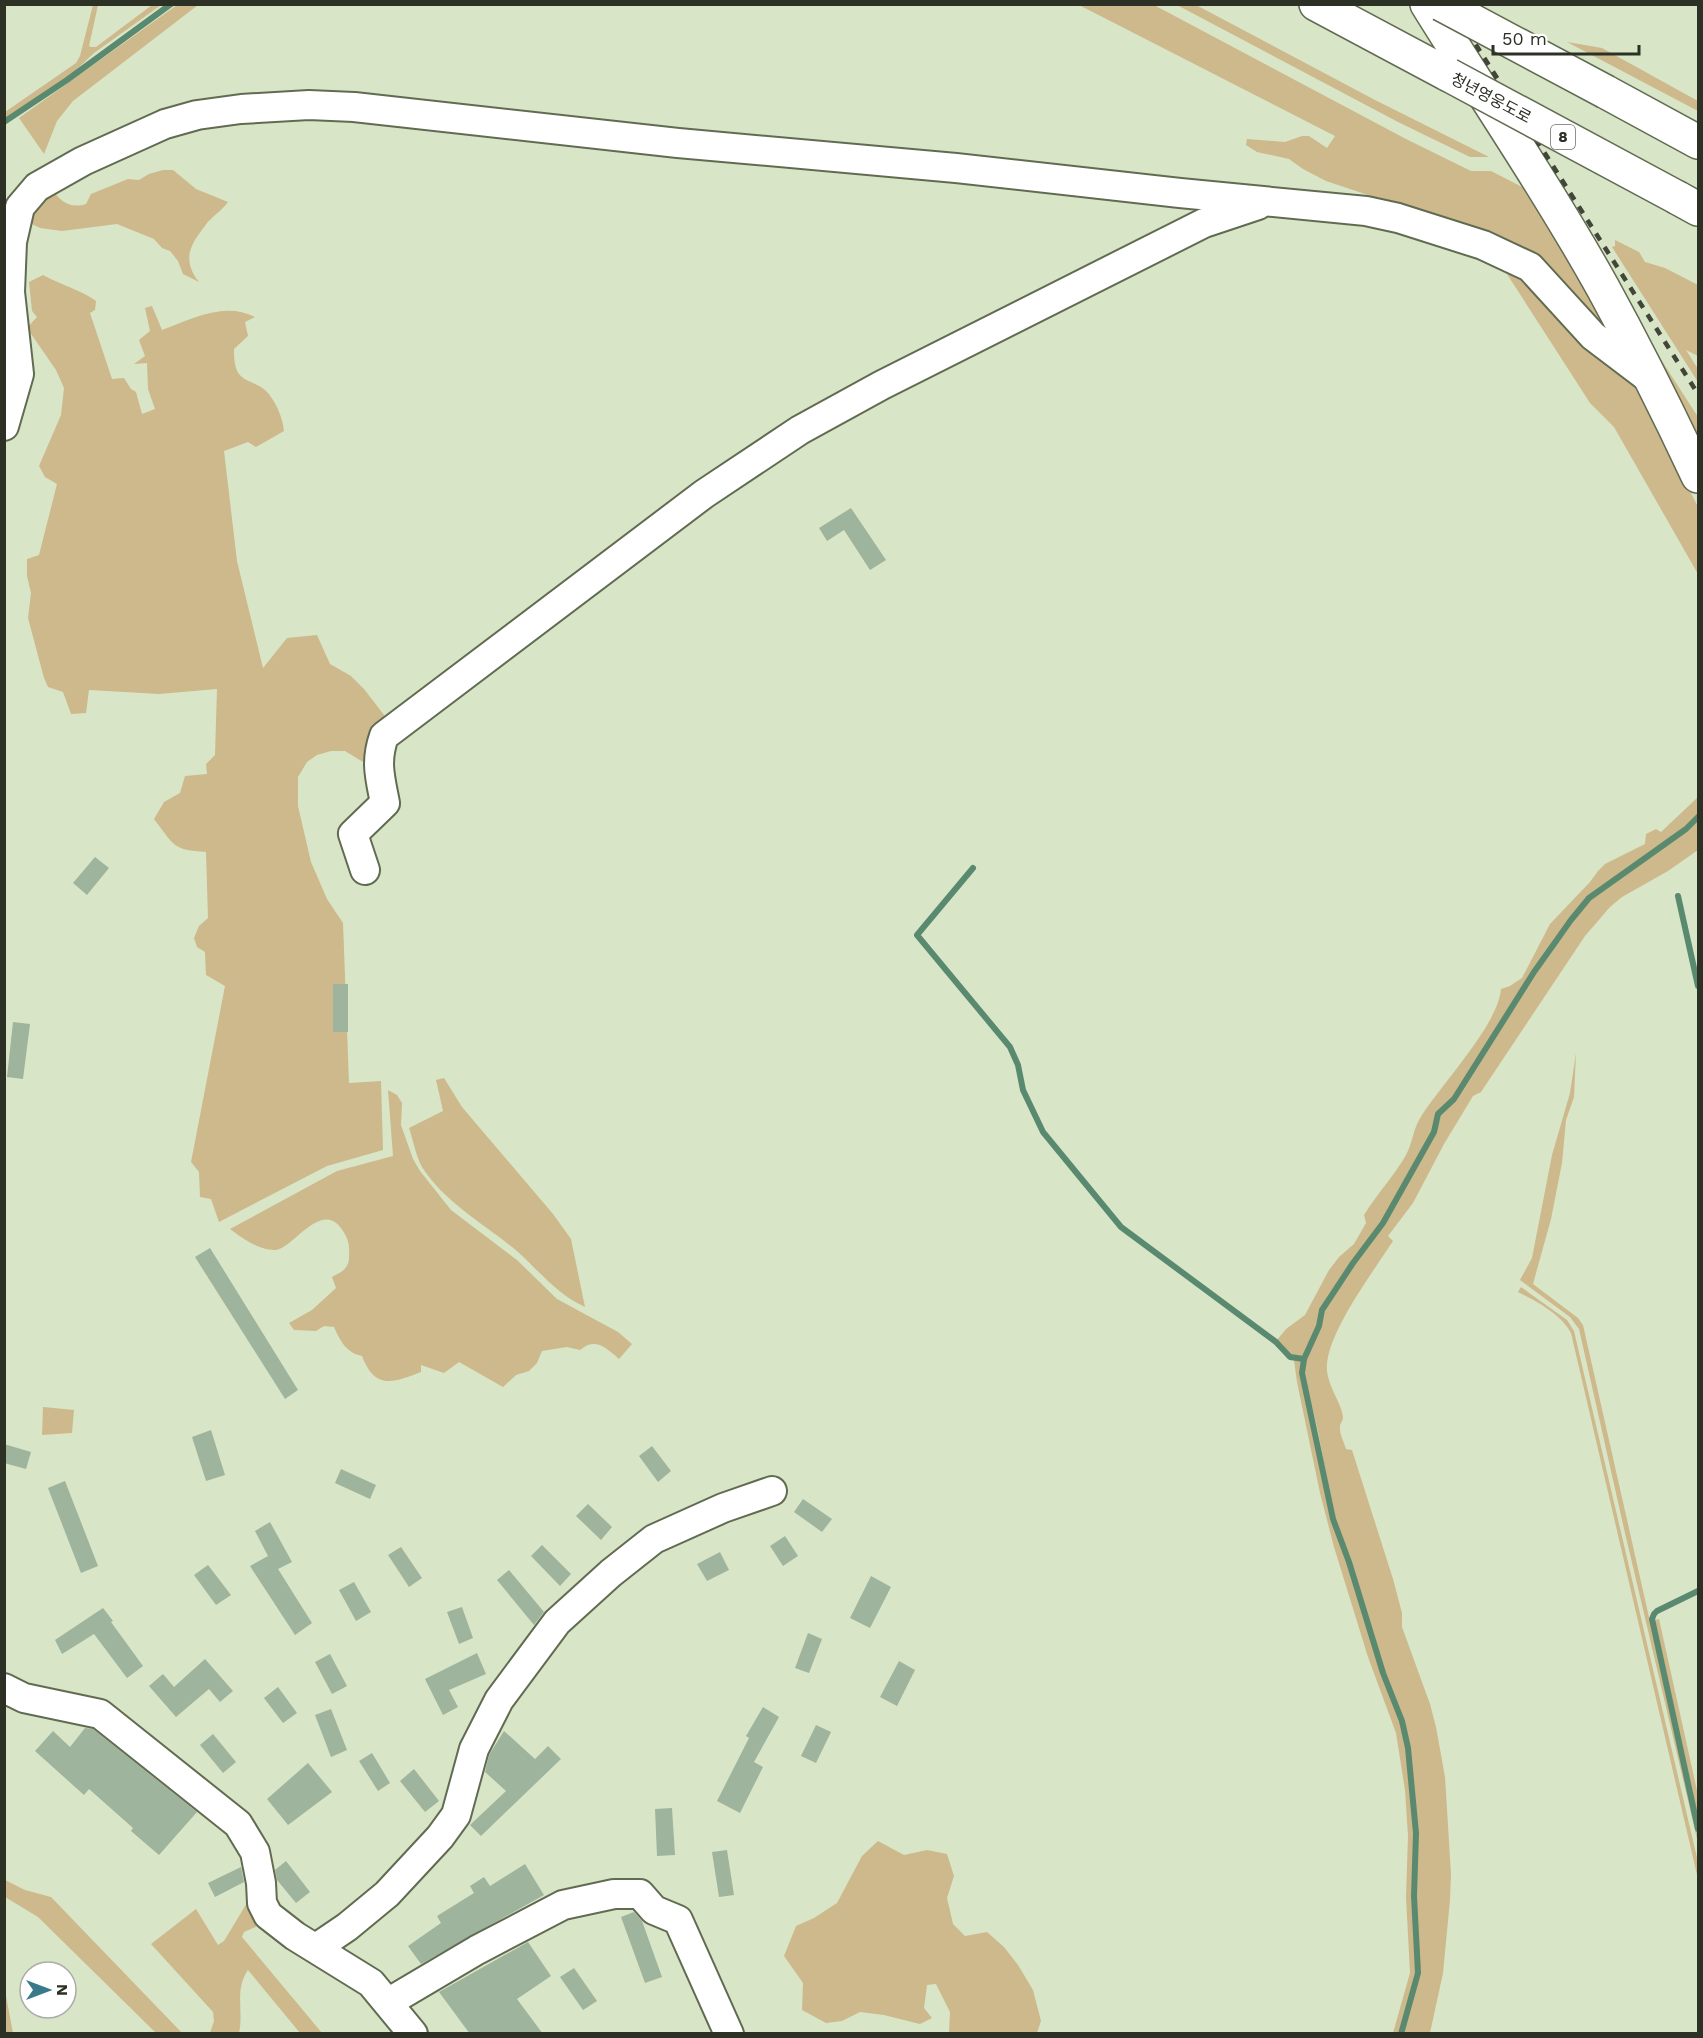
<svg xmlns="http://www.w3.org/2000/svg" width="1703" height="2038" font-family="'Work Sans','Noto Sans KR',sans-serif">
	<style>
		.green { fill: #cdb98b }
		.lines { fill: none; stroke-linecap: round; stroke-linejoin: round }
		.stream { stroke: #598a70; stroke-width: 6 }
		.building { fill: #9eb49c }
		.minor-casing { stroke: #616b51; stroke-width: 32 }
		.major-casing { stroke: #616b51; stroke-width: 36 }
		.highway-casing { stroke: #616b51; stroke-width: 36 }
		.minor { stroke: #fff; stroke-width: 28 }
		.major { stroke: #fff; stroke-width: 33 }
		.highway { stroke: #fff; stroke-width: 33 }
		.rail { stroke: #414638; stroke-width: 4.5; stroke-dasharray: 8 8; stroke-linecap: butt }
		.highway-bridge-casing { stroke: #616b51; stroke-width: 36; stroke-linecap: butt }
		.highway-bridge { stroke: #fff; stroke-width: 33 }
		.labels { text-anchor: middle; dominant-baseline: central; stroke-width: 4.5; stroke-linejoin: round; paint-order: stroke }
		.shield { fill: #fff; stroke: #6b6e66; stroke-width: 1.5 }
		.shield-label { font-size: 15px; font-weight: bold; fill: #2c3025 }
		.street-label { font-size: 16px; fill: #2c3025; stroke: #fff }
	</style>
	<rect width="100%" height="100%" fill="#d9e5c7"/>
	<g class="green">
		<polygon points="93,5 98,5 89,46 91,47 96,47 152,5 161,5 94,53 73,73 5,120 5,112 76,63 80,56"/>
		<polygon points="177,5 198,5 73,101 57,121 44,154 19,118"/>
		<polygon points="1079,5 1154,5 1406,139 1471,171 1491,171 1532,192 1615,341 1561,290 1370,205 1371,196 1326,181 1303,169 1289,159 1257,152 1246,145 1247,139 1285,142 1302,136 1309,136 1327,148 1335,136"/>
		<polygon points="1177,5 1196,5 1375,100 1489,157 1470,157 1398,122"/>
		<polygon points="1567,42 1602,48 1698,101 1698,111"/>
		<path d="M 163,170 L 173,170 L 196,189 L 228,202 C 223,209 217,213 211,219 C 206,223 203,229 199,234 C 186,252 186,265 199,282 L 183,274 L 178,261 L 170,251 L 162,248 L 154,239 L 117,224 L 62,231 L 40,228 L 24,220 L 50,187 C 60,201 69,209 86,204 L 91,194 L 128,179 L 139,180 L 149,174 Z"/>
		<polygon points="1615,240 1639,252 1645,262 1665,268 1698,285 1698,356 1686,350 1698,369 1698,382 1612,247 1615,246"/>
		<polygon points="1496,257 1523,270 1636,383 1698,507 1698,574 1614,427 1590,403"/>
		<path d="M 43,275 C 61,285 79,289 96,301 L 95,310 L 90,313 L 112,379 L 124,378 L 131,389 L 136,392 L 142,414 L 155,409 L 148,389 L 147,363 L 134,364 L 145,356 L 139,340 L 150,331 L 145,308 L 152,306 L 162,330 C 191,319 225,301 255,317 L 245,322 L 248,336 L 234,349 C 234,355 234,362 236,368 C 240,382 255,381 265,390 C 275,399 283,418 284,431 L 256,447 L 248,442 L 224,451 L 237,561 L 263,668 L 287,638 L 317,635 L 330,664 L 351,676 L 364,689 L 391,724 L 373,768 L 345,751 L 331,751 L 317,755 L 307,762 L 298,777 L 298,806 L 311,862 L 327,899 L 343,923 L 349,1083 L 381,1081 L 383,1150 L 327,1166 L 219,1222 L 211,1199 L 200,1197 L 199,1172 L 191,1162 L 225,986 L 206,975 L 205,952 L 197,947 L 194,938 L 199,926 L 208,918 L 206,852 C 172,850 174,845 154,819 L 164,802 L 180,793 L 185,776 L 207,774 L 206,764 L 215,755 L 217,689 L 159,694 L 89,690 L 86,713 L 71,714 L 63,692 L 48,687 L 44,678 L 28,618 L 31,593 L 27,576 L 27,559 L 39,555 L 57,484 L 45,477 L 39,466 L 61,415 L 64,388 L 56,370 L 27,328 L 37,317 L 32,311 L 29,282 Z"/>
		<polygon points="1629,310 1698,417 1698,449"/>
		<path d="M 1698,797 L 1698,814 L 1685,828 L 1588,897 L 1533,971 L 1452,1098 L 1436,1113 L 1432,1132 L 1381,1222 L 1329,1294 L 1320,1309 L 1317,1325 L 1302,1357 L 1291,1355 L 1277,1340 L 1286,1329 L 1305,1315 L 1329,1270 L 1339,1257 L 1354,1244 L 1366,1223 L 1364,1215 C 1377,1194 1394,1176 1406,1155 C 1412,1144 1413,1131 1419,1120 C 1439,1086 1498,1026 1501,989 L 1510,986 L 1522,978 L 1550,924 L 1590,882 L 1598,871 L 1605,864 L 1645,844 L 1646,834 L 1656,829 L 1661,832 Z"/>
		<path d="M 1698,819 L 1698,850 L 1668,871 L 1622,897 L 1610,907 L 1585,936 L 1481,1092 L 1473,1096 L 1444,1144 L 1413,1203 L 1388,1236 L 1393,1241 C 1373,1272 1330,1329 1327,1364 C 1325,1384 1343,1404 1343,1418 C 1343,1421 1340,1423 1340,1426 C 1339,1433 1344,1442 1346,1449 L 1352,1450 L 1393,1579 L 1402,1613 L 1402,1627 L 1430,1704 L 1436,1727 L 1445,1777 L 1451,1874 L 1450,1900 L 1443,1973 L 1430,2033 L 1403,2033 L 1420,1973 L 1416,1896 L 1418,1833 L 1410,1748 L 1404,1720 L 1385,1673 L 1350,1561 L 1335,1519 L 1317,1427 L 1304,1373 L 1305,1360 L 1320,1327 L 1324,1311 L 1354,1264 L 1384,1224 L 1436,1133 L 1439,1115 L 1455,1100 L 1536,973 L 1590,899 L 1687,831 Z"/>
		<polygon points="1576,1053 1574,1097 1566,1120 1562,1163 1551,1219 1533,1284 1578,1318 1583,1325 1698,1834 1698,1843 1625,1533 1579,1329 1570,1317 1520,1280 1532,1258 1552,1155 1570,1093"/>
		<path d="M 444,1078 L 462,1107 L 553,1214 L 571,1239 L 585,1307 C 558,1295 539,1271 518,1252 C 485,1224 446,1204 422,1167 C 416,1156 413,1140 409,1128 L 443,1111 L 436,1080 Z"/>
		<path d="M 388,1090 L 397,1095 L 402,1103 L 401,1125 L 413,1159 L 420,1171 L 451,1210 L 517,1260 L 557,1299 L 618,1332 L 632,1344 L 619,1359 C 606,1348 596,1337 580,1350 L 567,1347 L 542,1351 L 537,1363 L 529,1371 L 516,1375 L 503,1387 L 459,1362 L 444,1373 L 421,1365 L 421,1372 C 393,1383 375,1390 362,1356 C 347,1353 340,1341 334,1327 L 324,1326 L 316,1331 L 294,1330 L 289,1323 L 312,1310 L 336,1288 L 332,1277 C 341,1272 349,1269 349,1257 C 350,1244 348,1237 340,1227 C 320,1202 293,1248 276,1250 C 260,1251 242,1238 230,1229 L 337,1171 L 393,1156 Z"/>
		<path d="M 1521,1287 L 1567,1320 L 1574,1331 L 1698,1862 L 1698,1879 L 1571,1333 C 1561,1314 1536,1301 1518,1292 Z"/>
		<polygon points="1294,1360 1302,1361 1300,1373 1313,1427 1331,1520 1347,1562 1381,1674 1400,1721 1407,1748 1414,1833 1412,1896 1417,1973 1399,2033 1393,2033 1410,1973 1406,1897 1408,1836 1405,1790 1396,1733 1368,1657 1334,1547 1320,1493 1297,1382"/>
		<polygon points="43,1407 74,1410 72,1433 42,1435"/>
		<polygon points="1659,1619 1698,1795 1698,1817 1655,1620"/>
		<polygon points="878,1841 904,1855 927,1850 947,1854 954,1876 947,1898 953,1924 965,1936 987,1932 1004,1947 1018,1965 1033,1990 1041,2021 1037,2033 949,2033 950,2012 936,1984 927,1985 924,2008 932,2018 920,2024 884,2015 860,2012 842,2021 826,2023 802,2010 803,1983 784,1956 796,1926 814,1918 837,1903 862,1856"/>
		<polygon points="5,1880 25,1890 51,1897 182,2033 156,2033 38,1917 5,1897"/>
		<path d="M 253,1893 L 260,1925 L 244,1932 L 242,1937 L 322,2033 L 300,2033 L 248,1970 C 234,1990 244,2011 239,2033 L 210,2033 L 214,2021 L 213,2012 L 151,1944 L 196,1909 L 218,1945 L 224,1941 Z"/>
		<polygon points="4,1985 13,2033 5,2033"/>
	</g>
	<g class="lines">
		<g class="stream">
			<polyline points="4,122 67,80 171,4"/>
			<polyline points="973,868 917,935 1010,1047 1018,1065 1023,1090 1043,1132 1121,1227 1276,1342 1290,1357 1304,1359"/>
			<polyline points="1678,896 1698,986"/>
			<polyline points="1698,1591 1657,1611 1654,1614 1652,1619 1698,1829"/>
			<polyline points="1401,2034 1418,1973 1414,1896 1416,1833 1408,1748 1402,1721 1383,1673 1349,1562 1333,1519 1302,1373 1304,1359 1319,1326 1322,1310 1353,1263 1383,1223 1434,1132 1438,1114 1454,1099 1534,972 1571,920 1589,898 1686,829 1698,817"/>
		</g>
	</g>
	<g class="building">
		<polygon points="851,508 886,560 870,570 844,530 827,541 819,528"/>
		<polygon points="95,857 109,868 87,895 73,883"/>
		<rect x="333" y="984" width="15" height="48"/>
		<polygon points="13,1022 30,1024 23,1079 7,1077"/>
		<polygon points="210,1248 298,1390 285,1399 195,1257"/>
		<polygon points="211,1430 225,1475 206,1481 192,1437"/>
		<polygon points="4,1444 31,1452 26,1469 4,1463"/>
		<polygon points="652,1446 671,1471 658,1482 639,1456"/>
		<polygon points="341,1469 376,1485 370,1499 335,1483"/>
		<polygon points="65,1481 98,1566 81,1573 48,1488"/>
		<polygon points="803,1499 832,1519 822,1532 794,1512"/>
		<polygon points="588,1504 612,1527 601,1540 576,1516"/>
		<polygon points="270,1522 292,1562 278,1569 312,1623 295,1635 250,1566 268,1556 255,1531"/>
		<polygon points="785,1536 798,1556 783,1566 770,1546"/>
		<polygon points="542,1545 571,1574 560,1586 531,1556"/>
		<polygon points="401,1547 422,1578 409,1587 388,1555"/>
		<polygon points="720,1552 729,1570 707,1581 697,1564"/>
		<polygon points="208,1565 231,1595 216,1605 194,1575"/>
		<polygon points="509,1570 544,1612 534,1625 497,1580"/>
		<polygon points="871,1576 891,1587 870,1628 850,1618"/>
		<polygon points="354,1582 371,1612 356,1621 339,1590"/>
		<polygon points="462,1607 473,1638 459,1644 447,1612"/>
		<polygon points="103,1608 113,1621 111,1622 143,1666 127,1678 94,1634 62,1654 55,1640"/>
		<polygon points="808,1633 822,1639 809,1673 795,1668"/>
		<polygon points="477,1653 486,1674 449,1690 458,1707 443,1715 425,1679"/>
		<polygon points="330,1654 347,1686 332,1694 315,1662"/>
		<polygon points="205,1659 233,1691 220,1702 209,1689 176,1717 149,1686 163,1674 174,1687"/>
		<polygon points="899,1661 915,1670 897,1706 880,1697"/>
		<polygon points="278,1687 297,1713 283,1723 264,1698"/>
		<polygon points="763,1707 779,1717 754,1762 763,1767 740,1813 717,1801 749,1738 746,1736"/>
		<polygon points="331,1709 347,1750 331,1757 315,1715"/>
		<polygon points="816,1725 831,1732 816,1763 801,1756"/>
		<polygon points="85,1728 93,1729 197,1812 159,1855 131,1831 133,1828 89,1789 84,1795 35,1751 53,1731 70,1747"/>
		<polygon points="504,1731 535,1759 548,1746 561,1759 481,1836 470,1825 506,1791 485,1772 489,1755"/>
		<polygon points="213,1734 236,1762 223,1773 200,1745"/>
		<polygon points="372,1753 390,1783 378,1791 359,1761"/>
		<polygon points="308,1763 332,1792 288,1825 267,1799"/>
		<polygon points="414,1769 439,1801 425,1812 400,1781"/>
		<polygon points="672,1808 675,1855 657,1856 655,1809"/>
		<polygon points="727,1850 734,1895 719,1897 712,1852"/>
		<polygon points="286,1861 310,1892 296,1903 277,1880 275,1870"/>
		<polygon points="525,1864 544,1895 421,1964 408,1946 441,1923 437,1916 474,1893 470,1886 484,1877 490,1886"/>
		<polygon points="241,1867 244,1882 215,1897 208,1883"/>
		<polygon points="634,1912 642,1921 662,1977 645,1983 621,1917"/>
		<polygon points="528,1942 551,1976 517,1999 543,2034 470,2034 439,1992"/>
		<polygon points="574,1968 597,2001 583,2010 560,1977"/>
	</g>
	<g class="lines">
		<g class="minor-casing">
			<g id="minor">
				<polyline points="4,426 19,374 10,292 12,242 20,207 37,187 83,161 165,124 197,115 241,109 309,105 354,107 678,143 956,168 1180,193 1366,211 1398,218 1483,245 1530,267 1593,336 1651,380"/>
				<path d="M 365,870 L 353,834 L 385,803 C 380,777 375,762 384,736 L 704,494 L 800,430 L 882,385 L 1204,223 L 1258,205"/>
				<polyline points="4,1688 24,1698 100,1714 238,1824 255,1852 261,1883 262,1903 268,1915 295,1936 371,1983 413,2034"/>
				<polyline points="316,1948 347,1927 387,1894 440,1837 456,1815 474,1749 499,1700 557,1622 611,1573 654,1539 723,1508 772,1491"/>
				<polyline points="389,2002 477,1950 563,1905 614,1894 640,1894 654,1910 678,1920 729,2034"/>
			</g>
		</g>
		<g class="major-casing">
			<path id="major" d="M 1427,4 C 1486,99 1549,191 1603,288 C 1637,350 1668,412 1698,476"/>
		</g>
		<g class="highway-casing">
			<g id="highway">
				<polyline points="1316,4 1449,75"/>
				<polyline points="1606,92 1698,142"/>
				<polyline points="1678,198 1698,209"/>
			</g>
		</g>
		<use href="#minor" class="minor"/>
		<use href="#major" class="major"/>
		<use href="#highway" class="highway"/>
		<polyline class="rail" points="1450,4 1698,394"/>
		<g class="highway-bridge-casing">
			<g id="highway-bridge">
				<polyline points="1441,4 1606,92"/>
				<polyline points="1449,75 1678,198"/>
			</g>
		</g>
		<use href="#highway-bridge" class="highway-bridge"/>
	</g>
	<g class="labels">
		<rect class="shield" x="1551" y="125" width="24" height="24" rx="4.5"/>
		<g class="shield-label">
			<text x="1563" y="137">8</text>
		</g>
		<g class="street-label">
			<text transform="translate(1491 98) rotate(28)">청년영웅도로</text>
		</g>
	</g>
	<rect width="1703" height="2038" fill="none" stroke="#2c3025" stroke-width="12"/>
	<g transform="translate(48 1990) rotate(90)"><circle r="28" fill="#ffffff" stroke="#abaca8" stroke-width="1.5"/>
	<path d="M0-4.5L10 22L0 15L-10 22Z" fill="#387a8c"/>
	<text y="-9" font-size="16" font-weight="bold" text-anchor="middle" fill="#2c3025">N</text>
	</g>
	<path d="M1493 45v9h146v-9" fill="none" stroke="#2c3025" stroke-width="3"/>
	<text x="1502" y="45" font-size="18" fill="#2c3025" stroke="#ffffff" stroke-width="4.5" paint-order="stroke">50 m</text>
</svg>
